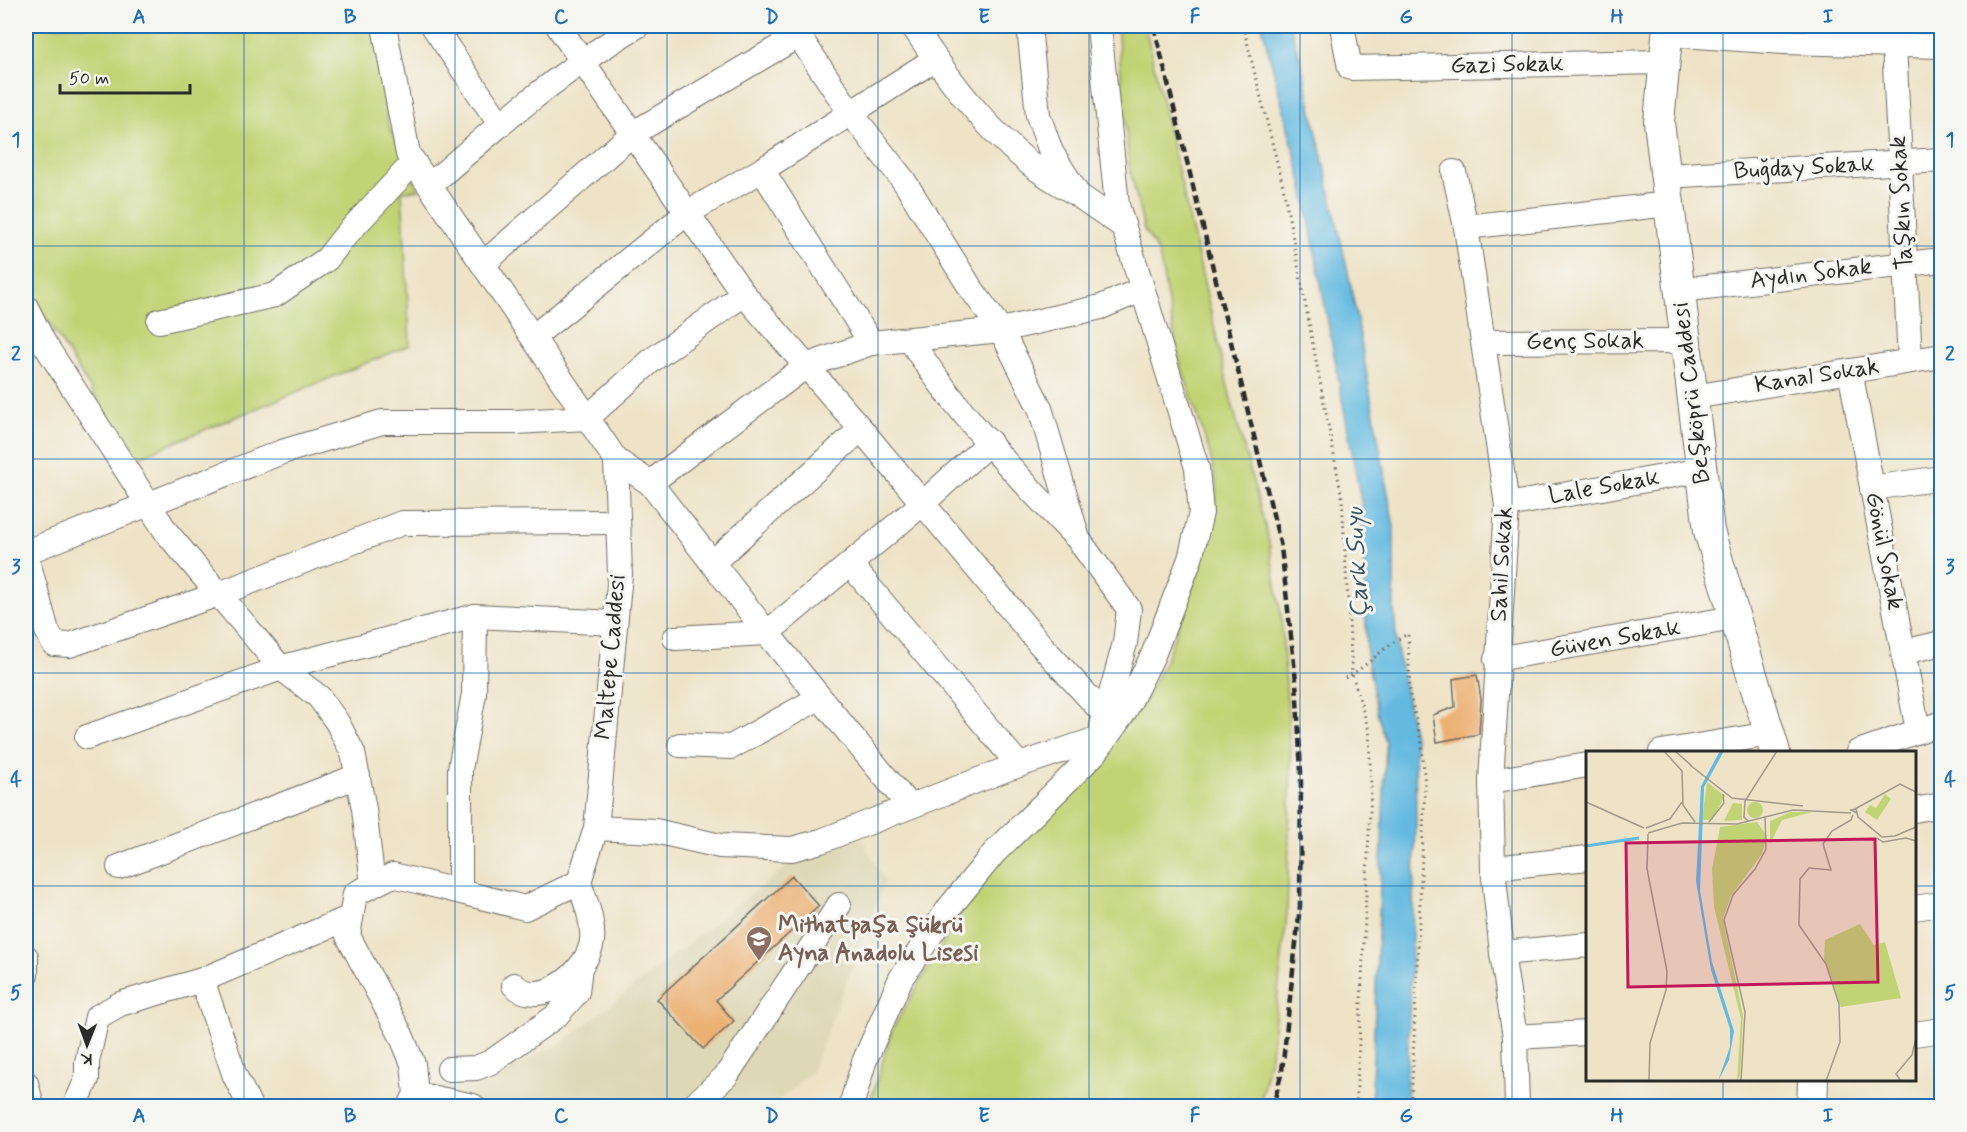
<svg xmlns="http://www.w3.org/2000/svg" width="1967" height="1132" font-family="Mynerve,sans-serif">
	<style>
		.built { fill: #ded8b7 }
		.green { fill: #c2d375; stroke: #767f50; stroke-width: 1.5 }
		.water { fill: #63b9e0; stroke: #477286; stroke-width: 1.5 }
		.building { fill: #ecb073 }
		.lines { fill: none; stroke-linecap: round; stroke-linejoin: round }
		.minor-casing { stroke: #6f6b62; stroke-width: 26 }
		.major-casing { stroke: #6f6b62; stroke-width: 32 }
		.path { stroke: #6f6b62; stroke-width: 3; stroke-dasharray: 1.5 4.5; stroke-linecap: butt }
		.minor { stroke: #fff; stroke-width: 24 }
		.major { stroke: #fff; stroke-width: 30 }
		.rail { stroke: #2b2b2b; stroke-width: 4.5; stroke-dasharray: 9 4.5; stroke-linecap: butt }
		.grid { fill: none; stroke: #1f6fb2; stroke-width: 1.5; stroke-opacity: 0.55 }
		.labels { text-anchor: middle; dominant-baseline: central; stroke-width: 6; stroke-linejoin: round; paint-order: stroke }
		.street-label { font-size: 24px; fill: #2b2b2b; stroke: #f6f6f2 }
		.education-label { font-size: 24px; font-weight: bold; fill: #785e54; stroke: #f6f6f2; text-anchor: start }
		.water-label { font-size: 26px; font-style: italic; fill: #3c5661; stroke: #f6f6f2 }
		.inset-river { fill: none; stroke: #63b9e0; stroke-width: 3 }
		.inset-road { fill: none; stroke: #a09989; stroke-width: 1.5 }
		.view { fill: #c2185b; fill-opacity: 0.15; stroke: #c2185b; stroke-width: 3 }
		.inset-edge { fill: none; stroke: #2b2b2b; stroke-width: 3 }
		.neatline { fill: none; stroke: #1f6fb2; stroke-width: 2 }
		.grid-label { font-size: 20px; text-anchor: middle; font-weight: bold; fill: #1f6fb2 }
	</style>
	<rect width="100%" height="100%" fill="#f6f6f2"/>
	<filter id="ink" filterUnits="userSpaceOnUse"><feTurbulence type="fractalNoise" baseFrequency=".0167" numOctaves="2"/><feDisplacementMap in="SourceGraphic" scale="12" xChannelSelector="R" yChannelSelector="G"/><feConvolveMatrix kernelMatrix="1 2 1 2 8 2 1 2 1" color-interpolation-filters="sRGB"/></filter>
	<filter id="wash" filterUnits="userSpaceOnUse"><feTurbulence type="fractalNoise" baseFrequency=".008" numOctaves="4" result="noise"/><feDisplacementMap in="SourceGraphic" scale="24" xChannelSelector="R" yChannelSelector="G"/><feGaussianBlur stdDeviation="1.35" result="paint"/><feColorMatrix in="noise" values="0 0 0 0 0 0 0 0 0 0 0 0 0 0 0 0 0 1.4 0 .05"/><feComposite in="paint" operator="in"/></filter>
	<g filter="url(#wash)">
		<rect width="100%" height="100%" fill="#eee3c7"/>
		<polygon class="built" points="861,838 885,881 812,1071 773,1106 442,1106 434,1102 448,1076 493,1076 562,1043 791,863"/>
		<g class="green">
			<polygon points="26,26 374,26 388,124 419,190 402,191 410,345 134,459 29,290 26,291"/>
			<polygon points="1117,26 1145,26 1230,396 1268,537 1281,614 1291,763 1287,914 1271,1053 1259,1106 869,1106 893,1028 964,908 994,864 1143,704 1166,659 1205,553 1213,523 1217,486 1210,454 1179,359 1159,254 1144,229 1129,166"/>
		</g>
		<polygon class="water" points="1262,26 1290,26 1301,62 1351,286 1394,527 1394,609 1397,648 1415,741 1416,825 1406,1106 1371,1106 1386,743 1377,712 1367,657 1362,506 1302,182"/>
		<g id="blocks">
			<g class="building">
				<polygon points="1477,675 1481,699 1479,734 1437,742 1433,715 1455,707 1453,679"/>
				<polygon points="792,876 819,906 716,1000 734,1021 703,1049 657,999"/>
			</g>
		</g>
	</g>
	<g filter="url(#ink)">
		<use href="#blocks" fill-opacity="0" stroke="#6f6b62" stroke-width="1.5"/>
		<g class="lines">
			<g class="minor-casing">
				<g id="minor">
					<polyline points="384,26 408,154 616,460 620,574 596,828 579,882 525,908 393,875 355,894 348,936 401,1035 413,1064 416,1094 410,1106"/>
					<polyline points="433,26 500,124"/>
					<polyline points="558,26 742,292 861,429 1039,643 1105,715"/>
					<polyline points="792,26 850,112 904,181 970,287 1001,330 1040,408 1078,539 1129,609 1125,643 1102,726"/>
					<path d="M 913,26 C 946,75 981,124 1028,162 C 1043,175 1061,184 1078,195"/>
					<polyline points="1029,26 1038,115 1051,152 1078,195 1123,226"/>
					<polyline points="1342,26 1350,68 1664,62"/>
					<polyline points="1896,26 1894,44 1910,361"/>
					<polyline points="1667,34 1784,42 1942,46"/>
					<polyline points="762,170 871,343"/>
					<polyline points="1454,172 1466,227"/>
					<polyline points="1666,176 1942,160"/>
					<path d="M 430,185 C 496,127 561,71 637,26"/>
					<polyline points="483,264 632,134 798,36"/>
					<polyline points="1680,290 1942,260"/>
					<polyline points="26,307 44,343 167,533 281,668 319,697 337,722 353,753 364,809 373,885"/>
					<polyline points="159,321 275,295 327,259 345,236 414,162"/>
					<polyline points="533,337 687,213 762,170 935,59"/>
					<path d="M 911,341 C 956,411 1016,475 1074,535"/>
					<polyline points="1485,342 1686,341"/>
					<polyline points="1850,371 1918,731"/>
					<polyline points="1693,397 1942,356"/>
					<polyline points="616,460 650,483 767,633 909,806"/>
					<polyline points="650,483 806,366 871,343 1001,330 1101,307 1141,290"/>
					<polyline points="1872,488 1942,478"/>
					<polyline points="1507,505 1702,470"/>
					<polyline points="26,552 282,452 382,422 516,422 587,418 652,360 744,294"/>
					<polyline points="26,555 47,631 54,644 70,645 219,594 402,523 618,522"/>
					<polyline points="712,563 861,429"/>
					<polyline points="850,564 1019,765"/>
					<polyline points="675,638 767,633 922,504 990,442"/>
					<polyline points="1904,652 1942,643"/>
					<polyline points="1496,659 1734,618"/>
					<polyline points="87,737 287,666 475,616 615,623"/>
					<polyline points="680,745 731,747 819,698"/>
					<polyline points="1661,752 1770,734"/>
					<polyline points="1858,752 1942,723"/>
					<polyline points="1491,781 1588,765"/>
					<polyline points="1914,810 1942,805"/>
					<polyline points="596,828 655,831 720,846 792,849 821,841 1007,769 1100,738"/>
					<polyline points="119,867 358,776"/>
					<polyline points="1493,868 1588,858"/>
					<polyline points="460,891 460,769 474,694 475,616"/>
					<polyline points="1914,908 1942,904"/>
					<polyline points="1502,953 1588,945"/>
					<polyline points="26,957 26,974"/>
					<polyline points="202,980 235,1076 249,1104"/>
					<path d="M 514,985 C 540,1010 588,972 592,941 C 594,921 585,901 579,882"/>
					<polyline points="1914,1034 1942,1030"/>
					<polyline points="1515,1037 1588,1033"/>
					<polyline points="449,1069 476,1068 491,1062 556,1016 577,992 580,967"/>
					<polyline points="26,1083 32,1106"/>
					<polyline points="416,1094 473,1106"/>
					<polyline points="75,1106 87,1079 87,1062 97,1017 120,1004 202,980 351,917"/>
					<polyline points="693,1106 726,1076 839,905"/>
					<polyline points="851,1106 864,1062 901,978 949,908 994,853 1096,752 1125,711 1153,655 1190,559 1201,513 1197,468 1117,205 1099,26"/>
					<polyline points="1517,1106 1515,1037 1502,953 1493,868 1491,781 1507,505 1466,227 1669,204"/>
				</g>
			</g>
			<g class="major-casing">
				<g id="major">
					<polyline points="1668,26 1659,122 1709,531 1775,752"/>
					<polyline points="1812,1106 1813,1080"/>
				</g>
			</g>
			<g class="path">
				<polyline points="1243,26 1283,186 1342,498 1352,674 1369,731 1371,790 1356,1106"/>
				<path d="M 1345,678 C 1369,666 1384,645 1408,634 L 1410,695 L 1422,744 L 1425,786 L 1411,1106"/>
			</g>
			<use href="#minor" class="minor"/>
			<use href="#major" class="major"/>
			<polyline class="rail" points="1154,26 1281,547 1296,681 1301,772 1300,906 1282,1071 1273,1106"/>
		</g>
	</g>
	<path class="grid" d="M 244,26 L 244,1106M 455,26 L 455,1106M 667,26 L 667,1106M 878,26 L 878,1106M 1089,26 L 1089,1106M 1300,26 L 1300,1106M 1512,26 L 1512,1106M 1723,26 L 1723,752M 26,246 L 1942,246M 26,459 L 1942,459M 26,673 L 1942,673M 26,886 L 1588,886M 1914,886 L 1942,886M 1723,1080 L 1723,1106"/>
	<defs>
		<g id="school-pin" transform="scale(1.35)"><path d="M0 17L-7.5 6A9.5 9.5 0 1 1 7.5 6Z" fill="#8d6e63" stroke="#f6f6f2"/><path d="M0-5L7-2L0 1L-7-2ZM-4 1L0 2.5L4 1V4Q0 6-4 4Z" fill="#fff"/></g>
	</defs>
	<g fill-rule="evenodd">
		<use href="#school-pin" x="759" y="939"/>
	</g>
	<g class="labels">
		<g class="street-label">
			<text transform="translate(1507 65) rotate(-1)">Gazi Sokak</text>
			<text transform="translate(1804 168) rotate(-3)">Buğday Sokak</text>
			<text transform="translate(1902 203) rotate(-93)">Taşkın Sokak</text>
			<text transform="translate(1811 274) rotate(-7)">Aydın Sokak</text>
			<text x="1585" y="341">Genç Sokak</text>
			<text transform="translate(1817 376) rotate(-9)">Kanal Sokak</text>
			<text transform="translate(1692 393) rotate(-97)">Beşköprü Caddesi</text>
			<text transform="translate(1604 487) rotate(-10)">Lale Sokak</text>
			<text transform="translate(1884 551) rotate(79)">Gönül Sokak</text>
			<text transform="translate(1502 564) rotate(-87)">Sahil Sokak</text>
			<text transform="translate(1615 639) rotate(-10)">Güven Sokak</text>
			<text transform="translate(611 657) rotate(-85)">Maltepe Caddesi</text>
		</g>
		<g class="education-label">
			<text x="778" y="925">Mithatpaşa Şükrü<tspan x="778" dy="28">Ayna Anadolu Lisesi</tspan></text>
		</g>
		<g class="water-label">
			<text transform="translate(1358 563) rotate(-93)">Çark Suyu</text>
		</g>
	</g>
	<g transform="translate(1586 751)">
		<rect width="330" height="330" fill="#eee3c7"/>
		<path d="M 121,31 L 139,45 L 126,69 L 116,69 ZM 299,43 L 305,48 L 291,69 L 279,61 L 284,54 L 290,57 ZM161 59a8 8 0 1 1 16 0a8 8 0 1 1-16 0ZM 147,52 L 156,53 L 156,69 L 138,70 ZM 205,61 L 226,61 L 196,69 L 184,93 L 184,70 ZM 171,71 L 181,85 L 176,103 L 145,145 L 137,168 L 157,265 L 154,325 L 151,330 L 155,268 L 128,156 L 126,118 L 134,76 ZM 274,173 L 288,194 L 299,191 L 315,247 L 255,256 L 238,208 L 239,189 Z" fill="#c2d375"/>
		<path d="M 134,0 L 138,0 L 118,36 L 114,139 L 126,211 L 148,280 L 143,309 L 132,330 L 144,296 L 144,278 L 125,219 L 110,130 L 115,35 Z" fill="#63b9e0"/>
		<path class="inset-river" d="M 0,95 L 53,87"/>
		<path class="inset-road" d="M 78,0 L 96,20 L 97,54 L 109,71M 89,0 L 106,15M 104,14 L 146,47 L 217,55M 0,51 L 58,77M 269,58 L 314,33 L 330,41M 271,62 L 265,59 L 270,58 L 272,66 L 296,86 L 309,85 L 330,76M 162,70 L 158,66 L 159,50 L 191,0M 123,71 L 138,52 L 137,43M 60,77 L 84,68 L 96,51M 62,82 L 96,72 L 151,73 L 207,59 L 265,62M 62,83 L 61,118 L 81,220 L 80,239 L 64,292 L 63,330M 291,87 L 297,91 L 320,87 L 330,90M 155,330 L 159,261 L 138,169 L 147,144 L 169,118 L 180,98 L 179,65M 240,330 L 254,291 L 253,253 L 240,213 L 213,174 L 214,128 L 223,117 L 245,119 L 237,93 L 246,80 L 265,69 L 267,64M 315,330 L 310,323 L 326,304 L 330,287"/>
		<path class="view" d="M 289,88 L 292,231 L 42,236 L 40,92 Z"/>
		<rect width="330" height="330" class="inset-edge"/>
	</g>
	<rect width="1967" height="1132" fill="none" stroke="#f6f6f2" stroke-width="66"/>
	<g transform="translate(87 1045) rotate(181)" stroke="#f6f6f2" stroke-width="4.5" paint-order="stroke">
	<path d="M0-4.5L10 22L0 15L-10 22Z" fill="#2b2b2b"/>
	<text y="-9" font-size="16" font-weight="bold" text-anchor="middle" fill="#2b2b2b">K</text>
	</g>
	<path d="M60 84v9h130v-9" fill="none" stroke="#2b2b2b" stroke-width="3"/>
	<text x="69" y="84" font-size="18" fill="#2b2b2b" stroke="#f6f6f2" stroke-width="4.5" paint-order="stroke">50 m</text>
	<rect x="33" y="33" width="1901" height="1066" class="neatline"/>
	<g class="grid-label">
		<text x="139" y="23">A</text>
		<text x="350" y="23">B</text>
		<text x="561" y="23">C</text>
		<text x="772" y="23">D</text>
		<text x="984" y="23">E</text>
		<text x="1195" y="23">F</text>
		<text x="1406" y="23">G</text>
		<text x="1617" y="23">H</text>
		<text x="1828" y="23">I</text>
		<text x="16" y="146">1</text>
		<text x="1950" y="146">1</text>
		<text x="16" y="360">2</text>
		<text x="1950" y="360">2</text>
		<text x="16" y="573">3</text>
		<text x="1950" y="573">3</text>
		<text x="16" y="786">4</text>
		<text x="1950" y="786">4</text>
		<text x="16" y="999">5</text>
		<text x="1950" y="999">5</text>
		<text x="139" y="1122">A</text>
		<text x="350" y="1122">B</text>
		<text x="561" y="1122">C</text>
		<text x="772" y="1122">D</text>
		<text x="984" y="1122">E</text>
		<text x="1195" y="1122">F</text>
		<text x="1406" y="1122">G</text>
		<text x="1617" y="1122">H</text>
		<text x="1828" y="1122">I</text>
	</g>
</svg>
